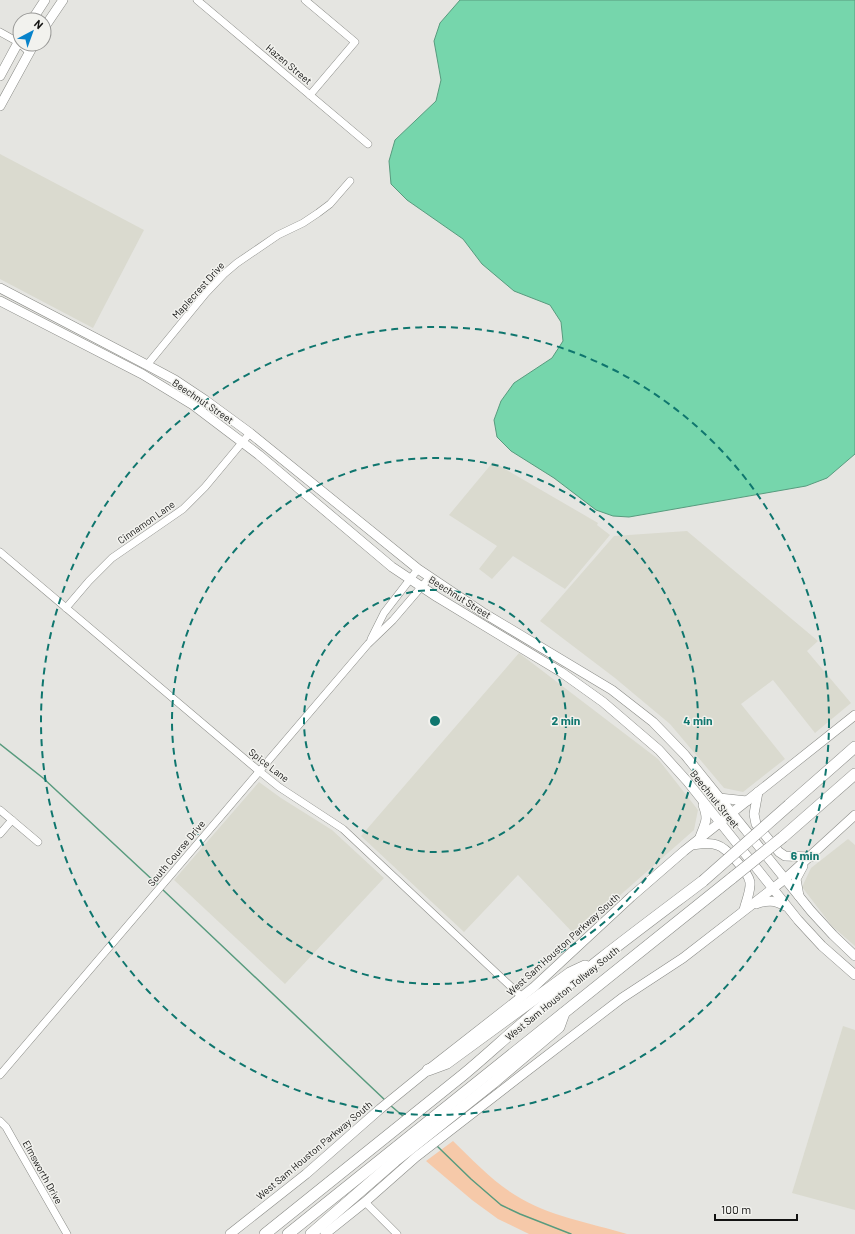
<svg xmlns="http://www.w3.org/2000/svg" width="855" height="1234" font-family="Barlow,sans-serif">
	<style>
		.built { fill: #dadacf }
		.green { fill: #f6c9a9 }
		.water { fill: #76d6ac; stroke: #589b7e }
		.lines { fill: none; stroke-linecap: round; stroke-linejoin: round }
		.stream { stroke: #589b7e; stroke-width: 1.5 }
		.minor-casing { stroke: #8a8b87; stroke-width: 8 }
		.major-casing { stroke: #8a8b87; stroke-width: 10 }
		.highway-casing { stroke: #8a8b87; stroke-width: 12 }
		.minor { stroke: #fff; stroke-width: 7 }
		.major { stroke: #fff; stroke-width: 9 }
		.highway { stroke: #fff; stroke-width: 11 }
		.highway-bridge-casing { stroke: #8a8b87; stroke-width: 12; stroke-linecap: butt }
		.highway-bridge { stroke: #fff; stroke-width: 11 }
		.ring { fill: none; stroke: #0f766e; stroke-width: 2; stroke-dasharray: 7 5 }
		.labels { text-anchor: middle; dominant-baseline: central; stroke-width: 3; stroke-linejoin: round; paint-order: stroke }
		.street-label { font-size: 10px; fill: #121211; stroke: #f2f2ee }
		.centre { fill: #0f766e; stroke: #f2f2ee; stroke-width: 2 }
		.ring-label { font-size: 12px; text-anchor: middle; font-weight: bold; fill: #0f766e; stroke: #f2f2ee; stroke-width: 3; stroke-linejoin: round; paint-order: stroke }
	</style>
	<rect width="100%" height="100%" fill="#e5e5e1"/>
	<g class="built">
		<polygon points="0,154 144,230 93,328 0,279"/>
		<polygon points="493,462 598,523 597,525 610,535 565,589 513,556 492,579 479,569 497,546 449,515"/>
		<polygon points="687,531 818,641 807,651 851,703 815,733 773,680 741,704 785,759 743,792 724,788 670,724 615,678 540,621 614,536"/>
		<polygon points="519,653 658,759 698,810 694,830 575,935 518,875 464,932 361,836"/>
		<polygon points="259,782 281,798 332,830 384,878 285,984 174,880"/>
		<polygon points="848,839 855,845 855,946 832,926 802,887 811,868"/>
		<polygon points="843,1026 855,1030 855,1210 792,1193"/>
	</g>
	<path class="green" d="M 453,1141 C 473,1160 492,1181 515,1195 C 548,1216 590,1223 627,1234 L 529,1234 L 498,1219 L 472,1200 L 426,1161 Z"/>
	<polygon class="water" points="460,0 855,0 855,454 827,478 806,486 629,517 613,516 596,510 554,478 511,451 497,437 494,420 501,401 514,383 552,358 563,341 561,322 550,305 514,291 482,264 463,239 407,200 391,184 389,161 395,140 436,101 441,80 434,41 440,23"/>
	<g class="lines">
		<g class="stream">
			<polyline points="0,744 43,778 158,885"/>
			<polyline points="162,889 386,1101"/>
			<polyline points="390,1105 404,1117"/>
			<polyline points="437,1146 471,1179 501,1205 520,1214 571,1234"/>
		</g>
		<g class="minor-casing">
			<g id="minor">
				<polyline points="197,0 368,144"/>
				<polyline points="305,0 355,42 310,95"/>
				<polyline points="0,32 18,42 29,52"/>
				<polyline points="147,365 206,293 224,274 237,263 278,235 303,223 318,213 330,204 350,181"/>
				<polyline points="0,552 259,771 279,787 343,829 522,997"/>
				<polyline points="66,608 89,581 112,558 183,509 205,487 250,433"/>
				<polyline points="371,639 384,613 418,569"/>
				<polyline points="0,810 38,842"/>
				<polyline points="0,834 12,820"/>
				<polyline points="0,1075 368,644 393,620 429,578"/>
				<polyline points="0,1121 6,1127 15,1143 67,1234"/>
				<polyline points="365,1202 397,1234"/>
			</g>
		</g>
		<g class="major-casing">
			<g id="major">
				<polyline points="32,20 45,0"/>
				<polyline points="44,28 63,0"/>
				<polyline points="0,76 20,39"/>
				<polyline points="0,106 34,44"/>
				<polyline points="0,288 147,365 175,380 205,400 250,433 418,569 482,612 612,690 653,722 685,755 811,911 833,935 855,956"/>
				<polyline points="0,301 142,374 193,405 259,455 392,567 437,597 561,672 603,702 659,750 687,781 798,920 822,946 855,975"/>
				<polyline points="758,792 754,814 756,824 779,852 785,856 811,857"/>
				<polyline points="719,798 747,801"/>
				<path d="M 700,837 C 705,823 709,820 703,805"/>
				<path d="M 692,845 C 700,844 709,842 717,845 C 727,848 748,872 750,882 C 751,891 746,901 744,910"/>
				<polyline points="799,896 796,879 803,866"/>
				<path d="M 756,904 C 767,900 775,900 785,906"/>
				<polyline points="230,1234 306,1174 380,1109 428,1070 534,987 631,897 684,851 855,715"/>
				<polyline points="325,1234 365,1202 416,1157 523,1074 622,998 683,958 785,879 855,815"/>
			</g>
		</g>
		<g class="highway-casing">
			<g id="highway">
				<polyline points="789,805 855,747"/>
				<polyline points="783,837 855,774"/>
				<polyline points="428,1070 447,1063 570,973 585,966"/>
				<path d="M 265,1234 L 463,1075 C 486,1056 507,1036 530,1017 C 585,969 645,925 703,881"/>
				<polyline points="288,1234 732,878"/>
				<polyline points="311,1234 395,1161 493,1083 559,1027 564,1013"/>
			</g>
		</g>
		<use href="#minor" class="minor"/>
		<use href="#major" class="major"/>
		<use href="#highway" class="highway"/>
		<g class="highway-bridge-casing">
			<g id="highway-bridge">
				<polyline points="732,878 783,837"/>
				<polyline points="703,881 789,805"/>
			</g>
		</g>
		<use href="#highway-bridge" class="highway-bridge"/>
	</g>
	<g class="ring">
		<circle cx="435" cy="721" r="131"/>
		<circle cx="435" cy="721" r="263"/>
		<circle cx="435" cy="721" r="394"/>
	</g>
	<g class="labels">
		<g class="street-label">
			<text transform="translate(289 64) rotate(40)">Hazen Street</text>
			<text transform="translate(198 290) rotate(-48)">Maplecrest Drive</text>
			<text transform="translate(203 401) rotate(34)">Beechnut Street</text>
			<text transform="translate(146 522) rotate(-35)">Cinnamon Lane</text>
			<text transform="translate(460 597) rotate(32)">Beechnut Street</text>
			<text transform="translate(269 765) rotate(38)">Spice Lane</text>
			<text transform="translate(715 799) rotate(51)">Beechnut Street</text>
			<text transform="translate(176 853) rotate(-50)">South Course Drive</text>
			<text transform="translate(563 944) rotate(-42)">West Sam Houston Parkway South</text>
			<text transform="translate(562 993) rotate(-39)">West Sam Houston Tollway South</text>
			<text transform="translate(314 1150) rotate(-40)">West Sam Houston Parkway South</text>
			<text transform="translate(43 1172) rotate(61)">Elmsworth Drive</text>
		</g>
	</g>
	<circle cx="435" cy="721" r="6" class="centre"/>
	<g class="ring-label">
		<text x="566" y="725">2 min</text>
		<text x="698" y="725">4 min</text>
		<text x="805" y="860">6 min</text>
	</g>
	<g transform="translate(32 32) rotate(41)"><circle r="19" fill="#f2f2ee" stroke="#989896"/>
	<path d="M0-3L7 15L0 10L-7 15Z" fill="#0783cb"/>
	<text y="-6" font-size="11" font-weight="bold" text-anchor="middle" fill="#121211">N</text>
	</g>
	<path d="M715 1214v6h82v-6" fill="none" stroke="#121211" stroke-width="2"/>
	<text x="721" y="1214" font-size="12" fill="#121211" stroke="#f2f2ee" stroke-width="3" paint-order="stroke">100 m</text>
</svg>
